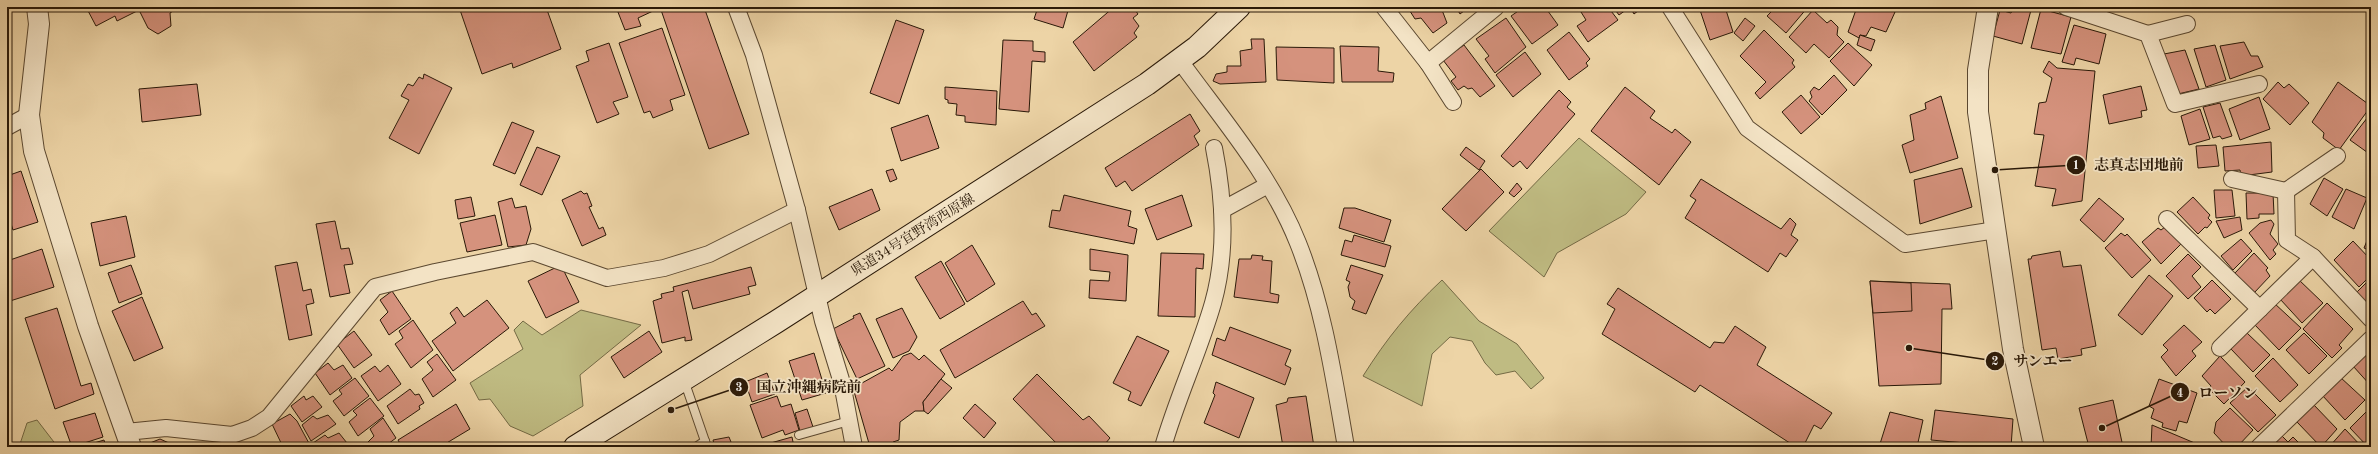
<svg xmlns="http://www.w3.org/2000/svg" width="2378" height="454" font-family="'Old Standard TT','Noto Serif JP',serif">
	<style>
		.green { fill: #bfbb82; stroke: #746a45 }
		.building { fill: #d5927d; stroke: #2a1908 }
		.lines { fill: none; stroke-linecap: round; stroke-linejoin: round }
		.service-casing { stroke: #5b4830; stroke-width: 10 }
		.minor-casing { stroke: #5b4830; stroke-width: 18 }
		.tertiary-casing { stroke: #5b4830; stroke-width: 22 }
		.secondary-casing { stroke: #2a1908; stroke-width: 24 }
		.service { stroke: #f3e3c5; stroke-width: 8 }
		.minor { stroke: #f3e3c5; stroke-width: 16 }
		.tertiary { stroke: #f3e3c5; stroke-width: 20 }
		.secondary { stroke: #f3e3c5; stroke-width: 22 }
		.labels { text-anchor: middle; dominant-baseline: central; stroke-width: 3.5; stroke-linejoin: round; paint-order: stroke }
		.street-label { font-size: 14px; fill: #2a1908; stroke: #f3e3c5 }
		.leader { fill: none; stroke: #2a1908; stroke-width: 1.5 }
		.callout-dot { fill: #2a1908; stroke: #f3e3c5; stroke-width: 1.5 }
		.mark-label { font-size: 12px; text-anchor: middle; font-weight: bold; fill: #fff }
		.callout-label { font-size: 15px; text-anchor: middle; font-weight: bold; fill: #2a1908; stroke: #f3e3c5; stroke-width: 3.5; stroke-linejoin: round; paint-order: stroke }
	</style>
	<rect width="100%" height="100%" fill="#edd4a6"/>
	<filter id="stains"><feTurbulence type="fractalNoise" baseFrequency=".005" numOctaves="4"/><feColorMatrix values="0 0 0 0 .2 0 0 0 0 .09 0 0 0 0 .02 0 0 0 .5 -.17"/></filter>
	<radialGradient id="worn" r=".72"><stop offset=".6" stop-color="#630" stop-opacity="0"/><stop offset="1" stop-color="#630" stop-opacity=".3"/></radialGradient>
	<g class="green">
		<polygon points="1579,138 1646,192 1626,214 1557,253 1544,277 1489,231"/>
		<path d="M 1442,280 L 1479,321 L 1517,344 L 1544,378 L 1531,389 L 1515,371 L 1496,375 L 1485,363 L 1472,341 L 1450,337 L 1432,354 L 1422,406 L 1363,376 C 1387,338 1409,311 1442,280 Z"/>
		<polygon points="581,310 641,325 580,375 583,406 533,436 510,426 490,399 479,400 470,383 523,349 514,330 523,321 542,335"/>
		<polygon points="37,420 57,446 57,447 19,447 27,423"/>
	</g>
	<g class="building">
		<polygon points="86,7 171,7 173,11 170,13 171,26 158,34 148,28 139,10 117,21 115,16 96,26"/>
		<polygon points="459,7 546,7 561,49 513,68 512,63 482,74"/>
		<polygon points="616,7 652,7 653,11 638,18 641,26 625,30"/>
		<polygon points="660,7 704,7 749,134 709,149"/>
		<polygon points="1038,7 1069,7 1063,28 1034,19"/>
		<polygon points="1114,7 1133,7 1138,14 1133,18 1139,26 1134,33 1137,37 1094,71 1073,42"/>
		<polygon points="1409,7 1445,7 1442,10 1447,23 1433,33 1421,18 1415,19 1408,8"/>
		<polygon points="1456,7 1469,7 1460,14"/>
		<polygon points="1524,7 1545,7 1558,25 1532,44 1511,16"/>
		<polygon points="1588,7 1608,7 1618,20 1588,42 1577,26 1586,20 1581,12"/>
		<polygon points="1613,7 1630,7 1619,15"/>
		<polygon points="1630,7 1643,7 1634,14"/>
		<polygon points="1699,7 1725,7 1733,32 1710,40"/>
		<polygon points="1776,7 1808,7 1786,33 1767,16"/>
		<polygon points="1857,7 1883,7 1895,12 1886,32 1871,27 1866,36 1860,35 1859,38 1848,32"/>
		<polygon points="2017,7 2031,10 2022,44 1993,36 2000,10 2011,13 2013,9 2016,10"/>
		<polygon points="2041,9 2071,17 2061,54 2031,48"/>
		<polygon points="1813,10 1827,23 1831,20 1838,27 1837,35 1844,42 1829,58 1814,44 1806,53 1789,37"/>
		<polygon points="1506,18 1526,47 1495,73 1485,59 1489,56 1476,39"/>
		<polygon points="1745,18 1755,26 1743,41 1734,33"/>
		<polygon points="896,20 924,30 899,104 870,93"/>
		<polygon points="2074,25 2106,34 2099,64 2076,58 2074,65 2062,62"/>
		<polygon points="662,28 685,95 670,100 673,110 653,118 650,111 644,113 619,43"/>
		<polygon points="1764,30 1794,60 1792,63 1795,67 1760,99 1755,93 1766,82 1740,56"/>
		<polygon points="1569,32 1590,59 1586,63 1588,66 1569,80 1547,50"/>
		<polygon points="1860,35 1875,40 1871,51 1857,45"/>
		<polygon points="1251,39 1264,39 1266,82 1220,84 1213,81 1216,74 1227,72 1227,66 1241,66 1240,51 1252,49"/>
		<polygon points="1003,40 1033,41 1033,51 1045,52 1045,62 1032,61 1029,112 999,109"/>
		<polygon points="2244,42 2251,56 2258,56 2263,67 2230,79 2220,46"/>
		<polygon points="609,43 628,97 613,102 619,114 597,123 576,66 589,61 586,51"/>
		<polygon points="1848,43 1872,65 1854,86 1830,61"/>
		<polygon points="1464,45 1495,86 1480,97 1472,88 1468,89 1464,86 1458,90 1451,81 1456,77 1443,60"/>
		<polygon points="2215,45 2226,80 2206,87 2194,49"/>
		<polygon points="1340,46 1379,47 1378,71 1394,73 1393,82 1342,82"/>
		<polygon points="1276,47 1334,48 1334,83 1277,80"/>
		<polygon points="2185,50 2199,89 2178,94 2164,54"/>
		<polygon points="1525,52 1541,74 1513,97 1496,75"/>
		<polygon points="2049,61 2057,68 2095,71 2082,201 2052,206 2056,189 2035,186 2044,135 2034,134 2039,103 2046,102 2052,78 2043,72"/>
		<polygon points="424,74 452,88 419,154 389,138 409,100 401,96 408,84 413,86 419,77 423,79"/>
		<polygon points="1834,75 1847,90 1822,115 1809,101 1812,97 1810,92 1814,87 1819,90"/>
		<polygon points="2278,82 2284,88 2289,84 2309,103 2290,125 2263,99"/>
		<polygon points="2338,82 2371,106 2339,150 2323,138 2324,133 2312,122"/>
		<polygon points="197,84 201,115 142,122 139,89"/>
		<polygon points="2141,86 2147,110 2141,111 2142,117 2109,124 2103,95"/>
		<polygon points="945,87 997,91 996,125 965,122 965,116 956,115 957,104 948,103 948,100 945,99"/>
		<polygon points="1625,87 1655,111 1650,118 1672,133 1675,129 1691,142 1659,185 1591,131"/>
		<polygon points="1559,90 1571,102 1567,107 1575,114 1527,169 1520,161 1513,167 1501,156"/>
		<polygon points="1801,95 1820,117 1801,134 1782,112"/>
		<polygon points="1941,96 1958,158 1910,173 1902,145 1914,140 1910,115 1926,109 1925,103"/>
		<polygon points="2259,97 2270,129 2240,140 2229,109"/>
		<polygon points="2220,103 2232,136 2222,139 2220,136 2213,138 2203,107"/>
		<polygon points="2200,109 2210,139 2189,145 2181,116"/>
		<polygon points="2371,113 2371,155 2350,140"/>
		<polygon points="1190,114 1200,131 1194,136 1199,145 1132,191 1125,181 1116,187 1105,168"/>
		<polygon points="928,115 939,148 901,161 891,128"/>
		<polygon points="512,122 534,131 515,174 493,165"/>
		<polygon points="2271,142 2272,172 2241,176 2240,170 2225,171 2223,147"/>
		<polygon points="2216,145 2219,166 2198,168 2196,146"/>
		<polygon points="537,147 560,156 542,195 520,185"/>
		<polygon points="1466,147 1485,161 1479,170 1460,155"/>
		<polygon points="1962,168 1972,207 1920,224 1914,180"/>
		<polygon points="893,169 897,179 890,182 886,171"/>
		<polygon points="1481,169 1504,192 1466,231 1442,209"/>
		<polygon points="21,171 38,222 13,230 7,211 7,176"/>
		<polygon points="2324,178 2343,189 2327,216 2310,204"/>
		<polygon points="1701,179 1781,229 1790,218 1796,224 1791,235 1798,240 1786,257 1780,253 1768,272 1685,218 1696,200 1690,196"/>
		<polygon points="1517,183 1522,189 1514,197 1509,193"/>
		<polygon points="872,189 880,210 839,230 829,207"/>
		<polygon points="2346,189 2367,198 2354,229 2332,217"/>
		<polygon points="2214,190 2232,190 2235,216 2216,218"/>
		<polygon points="581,191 584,194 587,193 592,206 589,207 599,229 603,227 606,235 582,246 562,200"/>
		<polygon points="2246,193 2273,193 2274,214 2259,214 2259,218 2247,219"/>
		<polygon points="1064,195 1131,211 1128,226 1137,229 1134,244 1049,227 1052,210 1060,211"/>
		<polygon points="1182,195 1192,226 1157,240 1145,209"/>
		<polygon points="471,197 475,216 458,219 455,200"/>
		<polygon points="2193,197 2210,215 2208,218 2212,222 2207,228 2205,227 2198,234 2177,212"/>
		<polygon points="512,198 515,208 526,206 531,229 526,245 508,247 498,202"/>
		<polygon points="2099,198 2124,219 2104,242 2080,220"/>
		<polygon points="1344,208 1355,208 1391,220 1384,242 1339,228"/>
		<polygon points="495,215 502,245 467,252 460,223"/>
		<polygon points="126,216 135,257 100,266 91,223"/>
		<polygon points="2240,217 2242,230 2224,238 2216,221"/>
		<polygon points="2271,220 2274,224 2270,234 2278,244 2273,250 2276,254 2270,260 2249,233 2260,223"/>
		<polygon points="335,221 341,249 349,248 353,264 344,265 350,293 330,297 316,224"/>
		<polygon points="2165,227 2181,244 2161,264 2142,242 2158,228 2161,230"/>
		<polygon points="2371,231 2371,251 2364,248"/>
		<polygon points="2121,233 2125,236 2127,234 2151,260 2132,278 2105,248"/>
		<polygon points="1354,235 1391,246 1385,267 1341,255 1345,240 1352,242"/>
		<polygon points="2241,239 2252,251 2233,270 2221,256"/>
		<polygon points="2353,241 2371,260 2371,275 2359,287 2334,260"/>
		<polygon points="972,245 995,284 967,302 945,263"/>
		<polygon points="42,249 54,287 10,301 7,291 7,261"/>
		<polygon points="1090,249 1128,255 1126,301 1089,298 1090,280 1109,281 1110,272 1090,270"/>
		<polygon points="2060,251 2063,267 2081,265 2096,346 2081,349 2082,355 2058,359 2056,348 2042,350 2028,259 2031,259 2032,256"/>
		<polygon points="1161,253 1204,254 1203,269 1196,268 1195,317 1158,316"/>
		<polygon points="2254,253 2268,268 2266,270 2270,276 2254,293 2235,273"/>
		<polygon points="2188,254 2201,267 2192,276 2201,287 2188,299 2166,276"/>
		<polygon points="1252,255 1263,256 1262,260 1272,261 1270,293 1279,295 1278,303 1234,297 1239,259 1251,259"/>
		<polygon points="941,261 965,304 940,319 915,277"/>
		<polygon points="297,262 303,291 311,289 314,303 306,305 312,335 289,340 275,266"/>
		<polygon points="131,265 142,294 119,303 108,273"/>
		<polygon points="561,265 579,302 546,318 528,281"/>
		<polygon points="1351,265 1383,275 1366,314 1352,309 1355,301 1350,297 1348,287 1350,282 1346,280"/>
		<polygon points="751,267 756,285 748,287 750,294 693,309 688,290 682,292 692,340 685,341 685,337 662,343 653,301 662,298 661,294 674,291 673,287"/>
		<polygon points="2149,275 2173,296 2142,335 2118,315"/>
		<polygon points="2371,278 2371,314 2354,295"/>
		<polygon points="2298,279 2323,303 2302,323 2280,299"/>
		<polygon points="2212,280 2231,299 2215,314 2210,309 2207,312 2194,298"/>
		<polygon points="1870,281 1950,284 1952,309 1942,309 1941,384 1879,386"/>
		<polygon points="1870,281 1911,283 1912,311 1873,313"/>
		<polygon points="1618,288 1710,348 1714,342 1724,343 1735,326 1766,347 1757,365 1832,413 1821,429 1814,425 1803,447 1796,447 1700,385 1695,392 1602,334 1615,309 1607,304"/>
		<polygon points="392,291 411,319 389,335 380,320 388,312 380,300"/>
		<polygon points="142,297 163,348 134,361 112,311"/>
		<polygon points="487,300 509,328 453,371 432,341 456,323 450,313 457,307 464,317"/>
		<polygon points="1023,301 1032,315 1036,313 1045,326 955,378 940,350"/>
		<polygon points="2274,303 2301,328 2279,350 2254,324"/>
		<polygon points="2327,303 2353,329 2339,345 2342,348 2332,358 2303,329"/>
		<polygon points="57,308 81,386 91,383 94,394 55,409 25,318"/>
		<polygon points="902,308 917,337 909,351 893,358 876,319"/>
		<polygon points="860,313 885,366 857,379 833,329 854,318 853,316"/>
		<polygon points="413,320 433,350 411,368 395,344 403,338 399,331"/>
		<polygon points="2184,325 2202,342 2192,351 2196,356 2176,376 2161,357 2168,350 2163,345"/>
		<polygon points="1230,327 1291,350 1285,365 1291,368 1285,385 1212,355 1217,338 1225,341"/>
		<polygon points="354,331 372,355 354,368 337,344"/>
		<polygon points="649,331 662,352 624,378 611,357"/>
		<polygon points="2247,333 2270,355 2253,372 2231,349"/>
		<polygon points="2304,333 2327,356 2309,374 2286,350"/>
		<polygon points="1137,336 1169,351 1141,406 1128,400 1131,392 1113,383"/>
		<polygon points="2371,349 2371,386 2353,366"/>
		<polygon points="814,353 826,393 802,400 789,361"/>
		<polygon points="911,353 919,360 924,355 945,374 923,402 924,411 915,411 900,422 899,440 893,442 895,447 870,447 853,388 889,368 892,371 903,356"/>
		<polygon points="437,354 456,380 433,397 422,379 433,370 427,362"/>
		<polygon points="2220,356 2245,382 2224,404 2209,389 2211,386 2202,376"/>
		<polygon points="2273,358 2298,385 2280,402 2255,376"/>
		<polygon points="328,363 334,370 343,365 352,378 330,395 315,373"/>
		<polygon points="388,365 401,384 378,401 361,376 375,366 380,372"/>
		<polygon points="767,373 775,394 752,402 745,382"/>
		<polygon points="1037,374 1083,420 1089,416 1110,438 1105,444 1108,447 1060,447 1013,399"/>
		<polygon points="2340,377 2365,400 2345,420 2322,395"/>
		<polygon points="355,378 369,396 344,416 333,401 342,394 339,390"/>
		<polygon points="941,379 952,388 928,414 924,411 923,402"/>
		<polygon points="2159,379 2197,393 2187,423 2179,421 2176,431 2162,427 2163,423 2151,418 2154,409 2149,406"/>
		<polygon points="1216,382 1254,398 1239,438 1204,423 1215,395 1213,393"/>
		<polygon points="2248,387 2276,415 2258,432 2230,403"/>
		<polygon points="410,389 415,395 419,394 424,403 419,406 420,409 398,424 387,406"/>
		<polygon points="304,396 306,400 313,396 322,407 302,422 291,406"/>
		<polygon points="777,396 781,407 791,404 799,430 785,435 783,430 762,438 750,405"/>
		<polygon points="1306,396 1314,447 1283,447 1276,405 1287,402 1288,398"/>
		<polygon points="370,398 384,416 358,436 349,422 357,415 353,411"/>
		<polygon points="2113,400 2123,447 2089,447 2079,408"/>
		<polygon points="456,404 470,429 440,447 402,447 398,440"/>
		<polygon points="975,404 996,423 984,438 963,418"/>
		<polygon points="2313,404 2337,429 2321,447 2297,422"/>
		<polygon points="2371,407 2371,447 2368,447 2350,428"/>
		<polygon points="2230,408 2253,430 2237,447 2227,447 2214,433 2216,422"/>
		<polygon points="807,409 813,427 800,431 795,413"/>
		<polygon points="1935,410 2013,419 2011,447 1931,440"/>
		<polygon points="1890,412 1923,420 1917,447 1879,447"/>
		<polygon points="95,413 103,437 72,447 63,422"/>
		<polygon points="290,414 297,421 311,447 283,447 272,424"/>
		<polygon points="328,415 336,424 311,441 302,425 313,416 317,419"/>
		<polygon points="383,418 396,438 384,447 369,447 367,443 374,436 370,429"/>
		<polygon points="2152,425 2197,444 2196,447 2151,447"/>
		<polygon points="2345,429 2362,447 2329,447"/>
		<polygon points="339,433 347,443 343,447 315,447 313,443 325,435 328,438"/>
		<polygon points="2282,436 2288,442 2293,437 2303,447 2271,447"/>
		<polygon points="729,437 733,447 715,447 713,440"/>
		<polygon points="792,437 794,447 768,447 767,444"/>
		<polygon points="160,439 178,447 146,447 145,445"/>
		<polygon points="104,440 106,447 81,447"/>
	</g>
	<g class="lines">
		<g class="service-casing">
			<g id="service">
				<polyline points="684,380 707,447"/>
				<polyline points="799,435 849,421"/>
				<polyline points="696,447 705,441"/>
			</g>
		</g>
		<g class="minor-casing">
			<g id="minor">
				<polyline points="736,7 754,55 797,210 823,321 842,383 854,447"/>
				<polyline points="1384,7 1428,63 1453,102"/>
				<polyline points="1670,7 1747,128 1905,244 1996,230"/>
				<polyline points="2066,7 2148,34 2175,104 2259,84"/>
				<polyline points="2148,34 2187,24"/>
				<path d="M 1180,61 C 1222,119 1271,175 1298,243 C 1324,308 1334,379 1346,447"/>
				<polyline points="1428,63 1496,7"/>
				<polyline points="7,127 29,115"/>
				<polyline points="2232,179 2286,191 2287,240 2313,257"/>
				<polyline points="2286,191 2337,156"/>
				<polyline points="1222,210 1268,185"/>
				<polyline points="2167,219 2260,309"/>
				<polyline points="2220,348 2313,257 2371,319"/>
				<polyline points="126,432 166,428 232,435 252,428 269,417 375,287 435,272 533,252 607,278 664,268 709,254 797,210"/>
				<path d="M 1163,447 C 1177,398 1199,352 1213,303 C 1227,253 1224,198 1214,148"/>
				<polyline points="2259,447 2371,339"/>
			</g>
		</g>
		<g class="tertiary-casing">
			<g id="tertiary">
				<polyline points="37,7 39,24 29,115 34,151 88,326 131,447"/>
				<polyline points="1988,7 1978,70 1978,112 2013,349 2034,447"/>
			</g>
		</g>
		<g class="secondary-casing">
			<polyline id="secondary" points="575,447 776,322 1147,84 1197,47 1239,7"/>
		</g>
		<use href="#service" class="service"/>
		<use href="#minor" class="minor"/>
		<use href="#tertiary" class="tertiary"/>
		<use href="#secondary" class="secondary"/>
	</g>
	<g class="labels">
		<g class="street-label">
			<text transform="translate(913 235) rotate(-32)">県道34号宜野湾西原線</text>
		</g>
	</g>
	<path class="leader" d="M1995 170L2076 165M1909 348L1995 361M671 410L739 387M2102 428L2180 392"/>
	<g class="callout-dot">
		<circle cx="1995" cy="170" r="4"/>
		<circle cx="1909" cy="348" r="4"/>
		<circle cx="671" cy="410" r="4"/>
		<circle cx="2102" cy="428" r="4"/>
		<circle cx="2076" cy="165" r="10"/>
		<circle cx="1995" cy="361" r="10"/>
		<circle cx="739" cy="387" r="10"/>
		<circle cx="2180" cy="392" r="10"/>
	</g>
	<g class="mark-label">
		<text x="2076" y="169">1</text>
		<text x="1995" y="365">2</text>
		<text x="739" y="391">3</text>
		<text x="2180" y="397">4</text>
	</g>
	<g class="callout-label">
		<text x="2139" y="170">志真志団地前</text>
		<text x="2043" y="366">サンエー</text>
		<text x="809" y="392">国立沖縄病院前</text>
		<text x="2228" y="398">ローソン</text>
	</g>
	<rect width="2378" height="454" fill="none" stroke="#edd4a6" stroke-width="24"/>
	<rect x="8" y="8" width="2362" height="438" fill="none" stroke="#2a1908" stroke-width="2"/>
	<rect x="12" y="12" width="2354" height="430" fill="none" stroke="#2a1908"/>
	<rect width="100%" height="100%" filter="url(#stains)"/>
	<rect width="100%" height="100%" fill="url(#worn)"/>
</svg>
